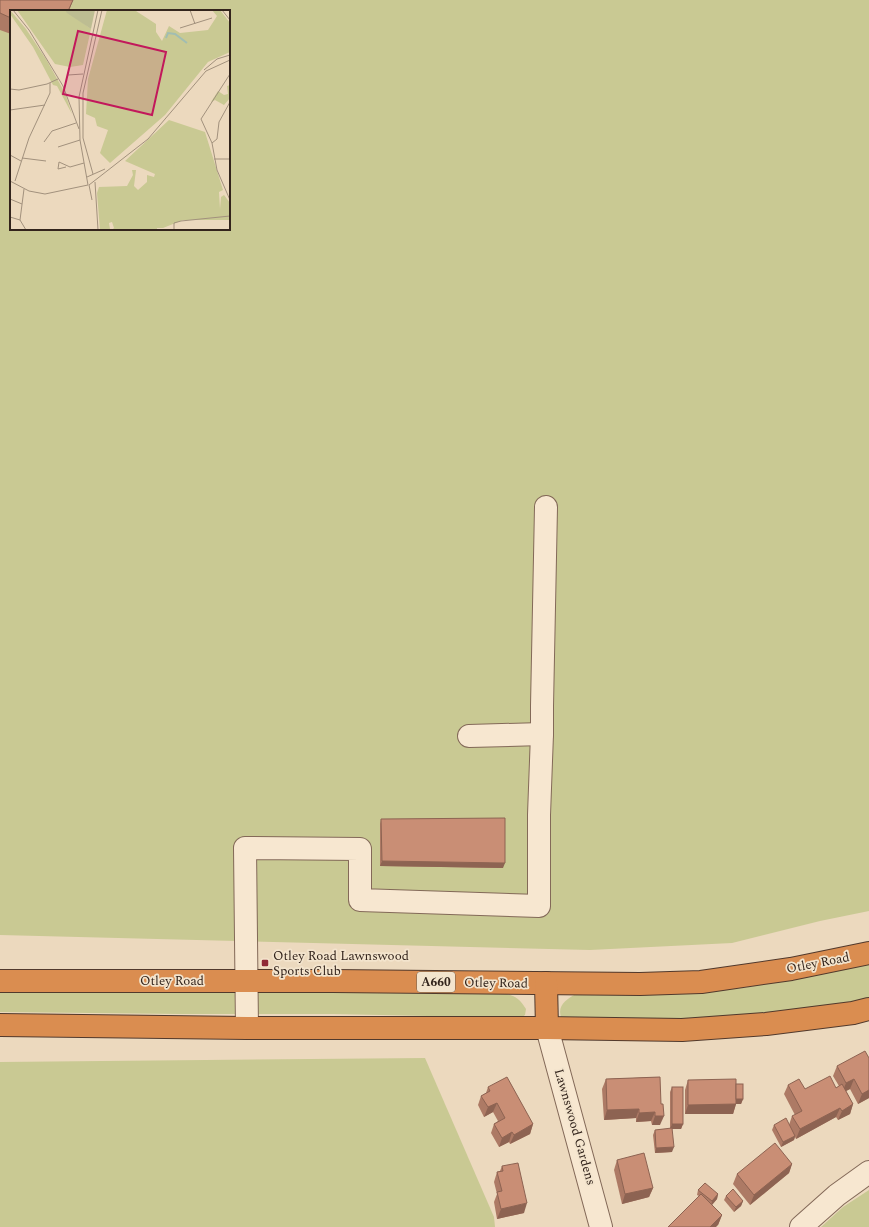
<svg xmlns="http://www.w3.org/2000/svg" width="869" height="1227" font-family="Spectral,serif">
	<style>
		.green { fill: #c9c993; fill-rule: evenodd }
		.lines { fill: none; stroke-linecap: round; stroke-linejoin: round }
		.minor-casing { stroke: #836958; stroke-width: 24 }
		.highway-casing { stroke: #51392c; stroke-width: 24 }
		.minor { stroke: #f7e7d0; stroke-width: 22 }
		.highway { stroke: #da8d50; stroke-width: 22 }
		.wall { fill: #ad7a65 }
		.shaded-wall { fill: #8d6352 }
		.building { fill: #c98e75; stroke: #8d6352 }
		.poi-dot { fill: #902a37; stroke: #f3e4cd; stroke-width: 1.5 }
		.labels { text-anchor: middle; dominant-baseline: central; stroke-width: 3.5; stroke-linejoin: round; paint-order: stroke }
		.shield { fill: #f3e4cd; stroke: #6d5e51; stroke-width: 1 }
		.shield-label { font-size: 12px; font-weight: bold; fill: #33241c }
		.poi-label { font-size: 13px; fill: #33241c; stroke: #f3e4cd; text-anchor: start }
		.street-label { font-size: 13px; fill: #33241c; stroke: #f3e4cd }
		.inset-river { fill: none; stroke: #a1bdb2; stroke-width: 2 }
		.inset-road { fill: none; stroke: #a2917d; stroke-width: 1 }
		.view { fill: #c2185b; fill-opacity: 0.15; stroke: #c2185b; stroke-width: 2 }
		.inset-edge { fill: none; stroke: #33241c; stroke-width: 2 }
	</style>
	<rect width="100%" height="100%" fill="#ecd9be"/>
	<g class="green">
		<path d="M 0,0 L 869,0 L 869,911 L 820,921 L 732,943 L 590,950 L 0,935 ZM 11,11 L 229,11 L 229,229 L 11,229 Z"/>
		<path d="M 869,964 L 869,998 L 848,1002 L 747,1016 L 659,1020 L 571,1019 L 561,1017 C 557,1005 567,999 576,994 L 665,994 L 743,988 Z"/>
		<path d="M 0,987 L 503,993 C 515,996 519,998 526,1009 L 525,1015 L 521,1018 L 333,1014 L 179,1014 L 0,1012 Z"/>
		<polygon points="425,1058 494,1217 495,1227 0,1227 0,1062"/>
		<polygon points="869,1190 869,1227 821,1227 843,1207"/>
	</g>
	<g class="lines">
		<g class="minor-casing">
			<g id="minor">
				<polyline points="469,736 542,734"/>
				<polyline points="247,1028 245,848 360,849 360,900 539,906 539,815 542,734 542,706 546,507"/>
				<polyline points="547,1028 601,1227"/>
				<polyline points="801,1227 837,1195 869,1172"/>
			</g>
		</g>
		<g class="highway-casing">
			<g id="highway">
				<polyline points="0,981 333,981 640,984 701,982 791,969 869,953"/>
				<polyline points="546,983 547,1028"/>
				<polyline points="0,1025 247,1028 547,1028 682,1030 766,1024 853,1013 869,1009"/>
			</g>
		</g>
		<use href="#minor" class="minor"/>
		<use href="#highway" class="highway"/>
	</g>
	<g class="wall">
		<polygon points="0,0 73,0 69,11 11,11 11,34 0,30"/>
		<polygon points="381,819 503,868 380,866 380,824"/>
		<polygon points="869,1058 869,1098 858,1104 850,1089 846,1091 853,1104 850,1114 838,1120 836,1117 796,1139 795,1137 794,1140 781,1147 772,1130 774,1125 789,1125 792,1116 795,1115 784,1094 788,1085 805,1089 836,1088 839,1086 833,1076 837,1066"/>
		<polygon points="660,1077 660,1125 652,1125 651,1121 636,1122 636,1118 604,1120 602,1089 606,1079"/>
		<polygon points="688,1080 736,1084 743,1099 741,1104 736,1104 733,1114 685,1114 685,1090"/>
		<polygon points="488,1087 533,1124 530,1134 510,1144 509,1142 499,1147 491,1133 494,1124 498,1121 493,1112 484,1117 478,1105 481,1096 486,1093"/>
		<polygon points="672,1087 683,1124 681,1129 672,1129 672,1152 655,1153 653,1135 655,1130 670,1129 670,1092"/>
		<polygon points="617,1160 653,1188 649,1197 622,1204 614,1170"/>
		<polygon points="792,1164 789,1173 750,1205 733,1184 737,1174"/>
		<polygon points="502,1166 524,1213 497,1219 494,1202 497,1194 494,1182 497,1172 500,1171"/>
		<polygon points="698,1190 718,1194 717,1199 712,1205 722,1215 718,1225 699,1196 697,1195"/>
		<polygon points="726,1196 743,1201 741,1206 734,1212 724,1200"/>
	</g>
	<g class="shaded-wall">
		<polygon points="382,861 505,863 503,868 380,866"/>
		<polygon points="854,1079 850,1089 842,1093 846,1083"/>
		<polygon points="869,1090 869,1098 858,1104 862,1094"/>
		<polygon points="735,1099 743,1099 741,1104 733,1104"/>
		<polygon points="497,1103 493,1112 484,1117 488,1107"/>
		<polygon points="736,1104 733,1114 685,1114 688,1105"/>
		<polygon points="853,1104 850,1114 838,1120 842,1111"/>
		<polygon points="840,1108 836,1117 796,1139 800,1129"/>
		<polygon points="639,1109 636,1118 604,1120 607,1110"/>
		<polygon points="655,1112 651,1121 636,1122 639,1113"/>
		<polygon points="655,1116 664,1116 660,1125 652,1125"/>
		<polygon points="533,1124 530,1134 510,1144 514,1135"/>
		<polygon points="672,1124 683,1124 681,1129 670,1129"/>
		<polygon points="512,1132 509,1142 499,1147 502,1138"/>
		<polygon points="795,1136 794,1140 781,1147 783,1142"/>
		<polygon points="674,1147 672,1152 655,1153 656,1148"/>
		<polygon points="792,1164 789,1173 750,1205 754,1195"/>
		<polygon points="653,1188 649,1197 622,1204 625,1194"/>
		<polygon points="718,1194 717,1199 711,1206 712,1201"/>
		<polygon points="743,1201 741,1206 734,1212 736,1207"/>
		<polygon points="527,1203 524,1213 497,1219 501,1209"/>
		<polygon points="722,1215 718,1225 716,1227 710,1227"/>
	</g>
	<g class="building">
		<polygon points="0,0 73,0 68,11 11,11 11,18 0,13"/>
		<polygon points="505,818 505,863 382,861 381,819"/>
		<polygon points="865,1051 869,1058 869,1090 862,1094 854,1079 846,1083 837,1066"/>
		<polygon points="830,1076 836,1088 842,1084 853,1104 842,1111 840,1108 800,1129 792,1116 802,1111 788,1085 799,1079 805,1089"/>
		<polygon points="507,1077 533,1124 514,1135 512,1132 502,1138 494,1124 505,1118 497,1103 488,1107 481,1096 490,1091 488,1087"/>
		<polygon points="660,1077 661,1104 663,1104 664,1116 655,1116 655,1112 639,1113 639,1109 607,1110 606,1079"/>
		<polygon points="736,1079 736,1104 688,1105 688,1080"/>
		<rect x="736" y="1084" width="7" height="15"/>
		<rect x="672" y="1087" width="11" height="37"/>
		<polygon points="786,1118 795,1136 783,1142 774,1125"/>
		<polygon points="672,1128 674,1147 656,1148 655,1130"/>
		<polygon points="775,1143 792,1164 754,1195 737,1174"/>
		<polygon points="644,1153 653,1188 625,1194 617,1160"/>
		<polygon points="518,1163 527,1203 501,1209 497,1192 502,1191 497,1172 503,1171 502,1166"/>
		<polygon points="705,1183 718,1194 712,1201 698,1190"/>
		<polygon points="733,1189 743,1201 736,1207 726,1196"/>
		<polygon points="701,1194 722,1215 710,1227 668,1227"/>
	</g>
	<rect class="poi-dot" x="261" y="959" width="8" height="8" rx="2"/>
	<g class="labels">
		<rect class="shield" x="417" y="972" width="38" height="20" rx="3"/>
		<g class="shield-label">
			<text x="436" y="982">A660</text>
		</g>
		<g class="poi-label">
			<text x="273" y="956">Otley Road Lawnswood<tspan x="273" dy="15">Sports Club</tspan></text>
		</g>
		<g class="street-label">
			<text transform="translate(818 963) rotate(-11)">Otley Road</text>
			<text x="172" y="981">Otley Road</text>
			<text transform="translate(496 983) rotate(1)">Otley Road</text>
			<text transform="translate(575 1127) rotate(74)">Lawnswood Gardens</text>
		</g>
	</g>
	<g transform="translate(10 10)">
		<rect width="220" height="220" fill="#ecd9be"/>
		<path d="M 0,0 L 16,19 L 36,49 L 55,83 L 62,104 L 47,76 L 43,75 L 23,37 L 0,4 ZM 7,0 L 55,0 L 81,19 L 73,55 L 60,57 L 45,54 ZM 97,0 L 126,1 L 146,14 L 146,22 L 152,31 L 159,16 L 170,23 L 198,20 L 207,6 L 202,0 L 210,0 L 220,13 L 220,42 L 198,52 L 155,105 L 100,153 L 90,143 L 98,120 L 87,116 L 85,108 L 76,104 L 78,69 ZM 220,75 L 220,88 L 214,95 L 205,90 L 201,92 L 208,81 L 214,85 L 218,84 L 217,76 ZM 159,110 L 195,122 L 213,180 L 209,182 L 210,199 L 211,187 L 214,185 L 220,193 L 220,210 L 173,210 L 153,218 L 147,218 L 147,220 L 102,220 L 104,218 L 102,212 L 99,213 L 100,219 L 90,220 L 87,183 L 89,177 L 117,176 L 123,165 L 122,160 L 126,160 L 124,176 L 128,180 L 137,172 L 137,165 L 144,167 L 145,164 L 115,151 Z" fill="#c9c993"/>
		<path d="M 55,0 L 85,0 L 81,19 L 57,3 Z" fill="#bdbd92"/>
		<path class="inset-river" d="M 156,28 L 158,23 L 165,24 L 177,33"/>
		<path class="inset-road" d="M 3,0 L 19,20 L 53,76 L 69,119M 180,0 L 185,14M 212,0 L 220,10M 170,18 L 202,8M 194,60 L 207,49 L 220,45M 220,64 L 191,109 L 202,133 L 207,160 L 220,190M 58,65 L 73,64M 0,79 L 9,80 L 37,74 L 48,69M 0,100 L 35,95M 34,132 L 42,121 L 66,113M 202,133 L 207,129 L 209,112 L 220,92M 48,137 L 70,130M 0,145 L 11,151M 12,148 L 36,151M 204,149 L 220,149M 56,157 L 48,159 L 49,152 L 60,157 L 74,153M 83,164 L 73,128 L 73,83 L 92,0M 77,167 L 95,159M 0,171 L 19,181 L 35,184 L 78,175M 5,171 L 19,128 L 40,83 L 40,73M 85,172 L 88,220M 78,175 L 70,130 L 69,87 L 88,0M 79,175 L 138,129 L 196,61 L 220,50M 79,175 L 82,190M 0,189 L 12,194M 0,207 L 10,210 L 16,220M 10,210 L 14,179M 164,220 L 164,213 L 171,211 L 220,206"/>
		<path class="view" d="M 68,21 L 156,42 L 142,105 L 53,84 Z"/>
		<rect width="220" height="220" class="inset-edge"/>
	</g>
</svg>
